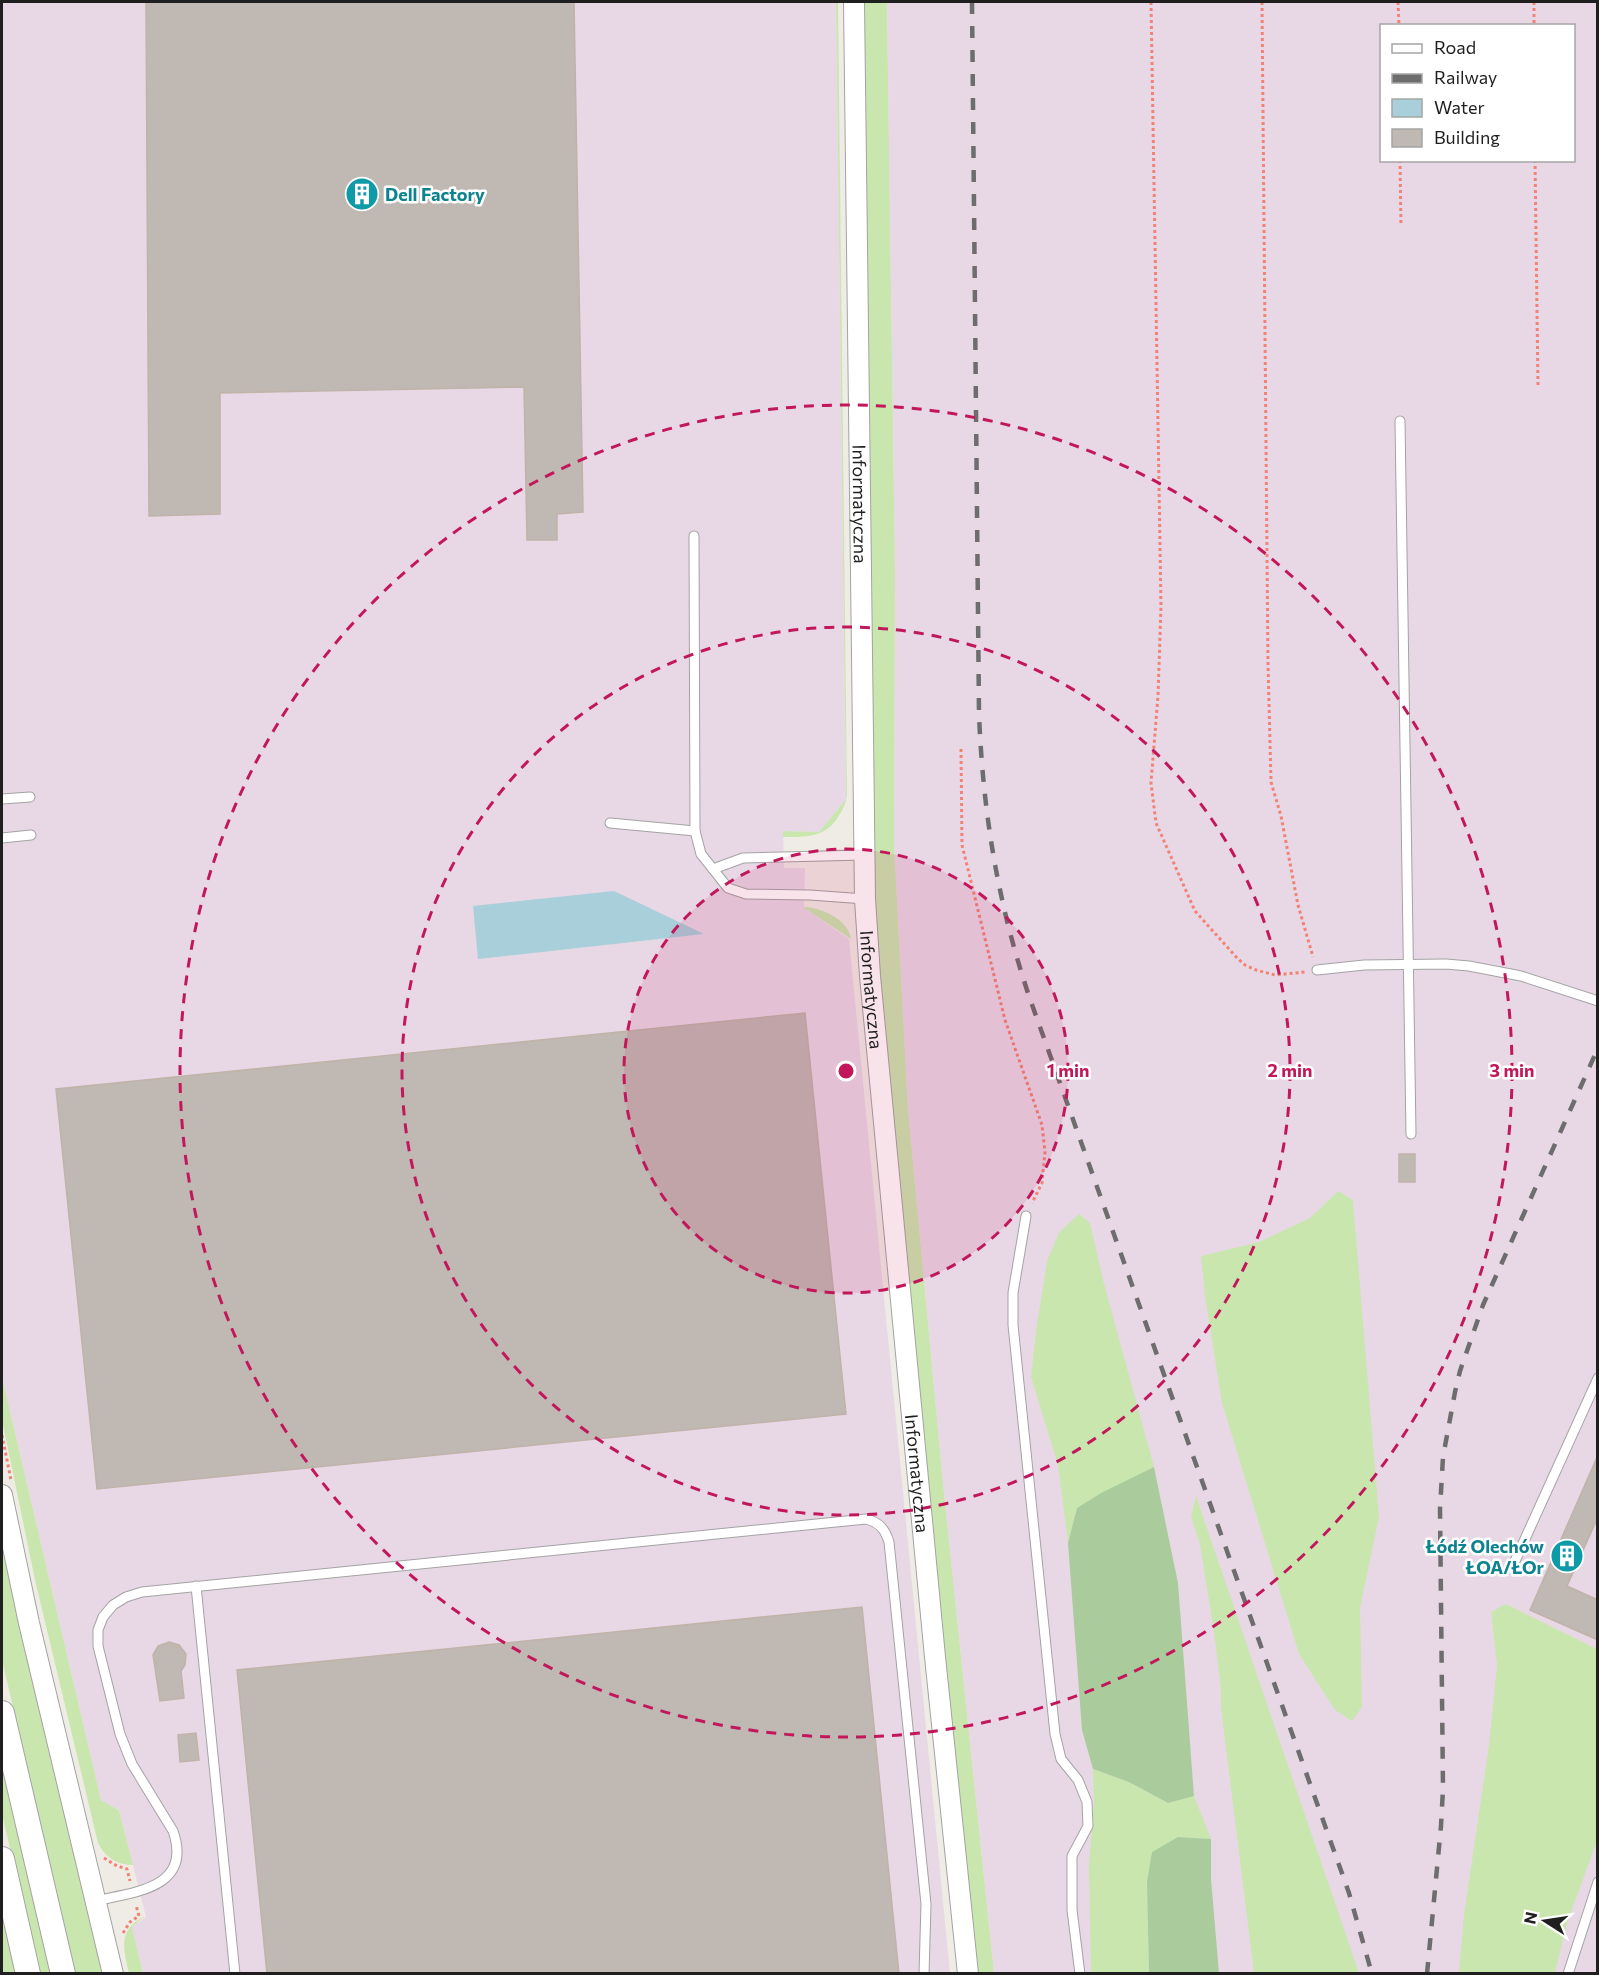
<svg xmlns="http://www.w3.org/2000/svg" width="1599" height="1975" font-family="Commissioner,sans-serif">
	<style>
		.industrial { fill: #e8d8e5; fill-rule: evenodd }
		.grass { fill: #cae6af }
		.forest { fill: #aacc9d }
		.water { fill: #a9cfda }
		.building { fill: #c0b8b2; stroke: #c0b3a9; stroke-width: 1.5 }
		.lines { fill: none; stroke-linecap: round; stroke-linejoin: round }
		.service-casing { stroke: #a3a3a3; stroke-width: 11 }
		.minor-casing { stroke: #a3a3a3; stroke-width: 22 }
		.tertiary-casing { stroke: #a3a3a3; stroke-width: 26 }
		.path { stroke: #f28274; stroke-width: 3; stroke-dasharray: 3 3; stroke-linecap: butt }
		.service { stroke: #fff; stroke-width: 9 }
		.minor { stroke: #fff; stroke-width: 20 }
		.tertiary { stroke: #fff; stroke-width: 24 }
		.rail { stroke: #6d6d6d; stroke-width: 4.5; stroke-dasharray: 12 12; stroke-linecap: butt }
		.ring { fill: none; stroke: #c2185b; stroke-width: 3; stroke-dasharray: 10 8 }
		.labels { text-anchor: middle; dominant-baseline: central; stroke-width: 5; stroke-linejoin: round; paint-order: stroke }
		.culture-label { font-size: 18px; font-weight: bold; fill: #0d838f; stroke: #fff; text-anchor: start }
		.street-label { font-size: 18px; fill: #1f1f1f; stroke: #fff }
		.centre { fill: #c2185b; stroke: #fff; stroke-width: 3 }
		.ring-label { font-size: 18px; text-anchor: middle; font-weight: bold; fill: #c2185b; stroke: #fff; stroke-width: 5; stroke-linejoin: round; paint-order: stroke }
	</style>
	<rect width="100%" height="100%" fill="#efece6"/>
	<g class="industrial">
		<polygon points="2,2 836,2 846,799 819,832 783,831 784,868 805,868 804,908 849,939 950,1973 143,1973 132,1927 146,1917 119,1810 101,1800 2,1377"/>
		<path d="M 887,2 L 1597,2 L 1597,1973 L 994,1973 L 943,1483 L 908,1109 L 894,843 L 895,570 ZM 1382,26 L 1574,26 L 1574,160 L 1382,160 Z"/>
	</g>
	<g class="grass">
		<path d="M 836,2 L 838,2 L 847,795 C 846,803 843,810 838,817 C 825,838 806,837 783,837 L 783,831 L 819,832 L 846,799 Z"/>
		<polygon points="862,2 887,2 895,570 894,843 908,1109 943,1483 994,1973 977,1973 908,1281 878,951 874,869"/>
		<path d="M 804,907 C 822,908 848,919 851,939 L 804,908 Z"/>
		<polygon points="1338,1191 1353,1200 1379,1517 1360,1608 1362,1707 1352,1721 1335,1710 1299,1654 1222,1403 1205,1296 1201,1256 1259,1242 1310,1218"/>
		<polygon points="1079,1214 1090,1223 1103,1280 1154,1467 1077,1508 1068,1543 1058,1465 1031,1377 1036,1331 1047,1261 1059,1233"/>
		<path d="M 2,1377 L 101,1800 L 119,1810 L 133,1865 C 116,1865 105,1857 98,1843 L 35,1580 L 2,1420 Z"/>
		<polygon points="1196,1496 1359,1973 1254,1973 1221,1708 1221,1689 1214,1632 1200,1545 1191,1516"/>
		<polygon points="2,1544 102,1973 75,1973 2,1660"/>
		<polygon points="1506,1604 1597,1649 1597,1841 1567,1923 1555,1973 1459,1973 1464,1915 1489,1745 1497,1665 1491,1612"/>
		<polygon points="2,1756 52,1973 39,1973 2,1814"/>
		<polygon points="1093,1769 1129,1782 1168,1803 1194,1796 1211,1839 1178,1837 1147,1882 1149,1973 1091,1974 1089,1864 1094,1803"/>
		<polygon points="2,1913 16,1973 2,1973"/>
		<path d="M 145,1916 L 132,1927 L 143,1973 L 129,1973 C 123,1948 118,1929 145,1916 Z"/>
	</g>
	<g class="forest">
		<polygon points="1154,1467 1178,1583 1194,1796 1168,1803 1129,1782 1093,1769 1082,1730 1068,1543 1077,1508 1101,1493"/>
		<polygon points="1178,1837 1211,1839 1211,1879 1219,1973 1149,1973 1147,1882 1152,1852"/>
	</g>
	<polygon class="water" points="614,891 704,934 478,959 473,906"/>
	<g class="building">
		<polygon points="146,2 574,2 583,512 557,514 557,540 527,540 524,387 220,393 220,514 149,516"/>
		<polygon points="805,1013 846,1414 97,1489 56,1089"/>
		<rect x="1399" y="1154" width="16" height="28"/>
		<polygon points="1598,1455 1598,1517 1567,1586 1598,1600 1598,1640 1530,1610"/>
		<polygon points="862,1607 899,1974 267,1974 237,1670"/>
		<polygon points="169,1642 179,1645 186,1654 185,1665 181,1671 184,1698 160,1701 153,1655 158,1646"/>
		<polygon points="196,1733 199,1760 180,1762 178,1735"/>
	</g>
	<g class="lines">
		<g class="service-casing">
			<g id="service">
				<polyline points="1400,421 1411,1134"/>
				<polyline points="694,536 695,831 701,854 728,888 746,894 810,895 865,899"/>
				<polyline points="2,799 30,797"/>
				<polyline points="610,823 695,831"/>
				<polyline points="2,838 31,835"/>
				<polyline points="713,869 743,858 864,855"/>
				<polyline points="1317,970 1364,965 1446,964 1469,966 1521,976 1598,1001"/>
				<polyline points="1026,1216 1013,1293 1013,1325 1055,1734 1061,1759 1078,1780 1087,1802 1088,1826 1072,1856 1072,1910 1080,1974"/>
				<polyline points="1515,1561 1598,1378"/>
				<polyline points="196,1586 235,1974"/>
				<path d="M 95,1901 C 135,1892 193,1888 173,1831 L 132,1764 L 120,1734 L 98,1646 L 98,1630 L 103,1617 L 113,1605 L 126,1597 L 142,1592 L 866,1519 C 879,1522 885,1529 889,1542 L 926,1904 L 924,1974"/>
				<polyline points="1568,1974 1598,1882"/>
			</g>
		</g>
		<g class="minor-casing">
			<g id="minor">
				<path id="s1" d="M 854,2 L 865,899 L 870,976 L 935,1657 L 968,1974"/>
				<polyline points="2,1495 29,1623 113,1974"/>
			</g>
		</g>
		<g class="tertiary-casing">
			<g id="tertiary">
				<polyline points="2,1713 63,1974"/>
				<polyline points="2,1859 28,1974"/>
			</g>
		</g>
		<g class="path">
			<polyline points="1151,2 1161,606 1158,696 1151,783 1156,823 1195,911 1237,958 1245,965 1256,970 1275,975 1305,972"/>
			<polyline points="1262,2 1268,664 1271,782 1281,816 1298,905 1313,957"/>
			<polyline points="1398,2 1399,26"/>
			<polyline points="1534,2 1534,26"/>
			<polyline points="1400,160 1401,226"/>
			<polyline points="1535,160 1538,386"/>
			<polyline points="961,749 962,845 1005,1020 1042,1125 1045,1152 1042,1183 1032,1203"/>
			<polyline points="2,1435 11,1480"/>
			<polyline points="104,1858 117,1866 127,1869 130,1881"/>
			<polyline points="123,1933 130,1922 139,1916 136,1905"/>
		</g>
		<use href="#service" class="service"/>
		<use href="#minor" class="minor"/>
		<use href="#tertiary" class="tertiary"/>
		<g class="rail">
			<path d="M 972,2 L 979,714 C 983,814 998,905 1030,999 L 1349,1893 L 1372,1974"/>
			<polyline points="1427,1974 1441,1826 1443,1789 1440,1509 1443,1457 1455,1392 1460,1371 1483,1305 1598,1048"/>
		</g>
	</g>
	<circle cx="846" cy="1071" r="222" fill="#c2185b" fill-opacity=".12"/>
	<g class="ring">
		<circle cx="846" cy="1071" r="222"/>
		<circle cx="846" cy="1071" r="444"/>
		<circle cx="846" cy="1071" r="666"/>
	</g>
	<defs>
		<g id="building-disc" transform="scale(1.725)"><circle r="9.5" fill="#0f9aa8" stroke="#fff"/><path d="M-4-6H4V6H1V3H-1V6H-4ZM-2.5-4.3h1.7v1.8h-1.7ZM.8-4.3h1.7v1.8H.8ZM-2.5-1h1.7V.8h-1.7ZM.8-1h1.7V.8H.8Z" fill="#fff"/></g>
	</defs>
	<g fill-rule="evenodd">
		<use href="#building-disc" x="362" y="194"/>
		<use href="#building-disc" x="1567" y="1556"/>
	</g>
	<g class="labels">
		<g class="culture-label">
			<text x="385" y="194">Dell Factory</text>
			<text x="1544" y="1546" text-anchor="end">Łódź Olechów<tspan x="1544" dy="21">ŁOA/ŁOr</tspan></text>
		</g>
		<g class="street-label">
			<text stroke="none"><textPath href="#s1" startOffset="502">Informatyczna</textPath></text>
			<text stroke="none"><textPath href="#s1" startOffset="988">Informatyczna</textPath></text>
			<text stroke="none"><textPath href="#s1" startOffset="1474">Informatyczna</textPath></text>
		</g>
	</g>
	<circle cx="846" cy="1071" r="9" class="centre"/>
	<g class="ring-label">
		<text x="1068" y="1077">1 min</text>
		<text x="1290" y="1077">2 min</text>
		<text x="1512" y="1077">3 min</text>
	</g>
	<rect width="1599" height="1975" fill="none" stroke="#1f1f1f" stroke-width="6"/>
	<rect x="1380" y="24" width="195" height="138" fill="#ffffff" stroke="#a5a5a5" stroke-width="1.5"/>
	<rect x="1392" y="44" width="30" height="9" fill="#ffffff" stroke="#a5a5a5" stroke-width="1.5"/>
	<text x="1434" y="54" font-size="18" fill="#1f1f1f">Road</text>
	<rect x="1392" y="74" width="30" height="9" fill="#6d6d6d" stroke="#a5a5a5" stroke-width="1.5"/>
	<text x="1434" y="84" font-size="18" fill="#1f1f1f">Railway</text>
	<rect x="1392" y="99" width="30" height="18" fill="#a9cfda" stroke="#a5a5a5" stroke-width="1.5"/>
	<text x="1434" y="114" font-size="18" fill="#1f1f1f">Water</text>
	<rect x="1392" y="129" width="30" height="18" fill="#c0b8b2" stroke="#a5a5a5" stroke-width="1.5"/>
	<text x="1434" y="144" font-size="18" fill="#1f1f1f">Building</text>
	<g transform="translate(1545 1921) rotate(282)" stroke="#ffffff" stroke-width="4.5" paint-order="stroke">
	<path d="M0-4.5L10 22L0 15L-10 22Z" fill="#1f1f1f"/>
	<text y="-9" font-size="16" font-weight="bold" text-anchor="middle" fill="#1f1f1f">N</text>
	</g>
</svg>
